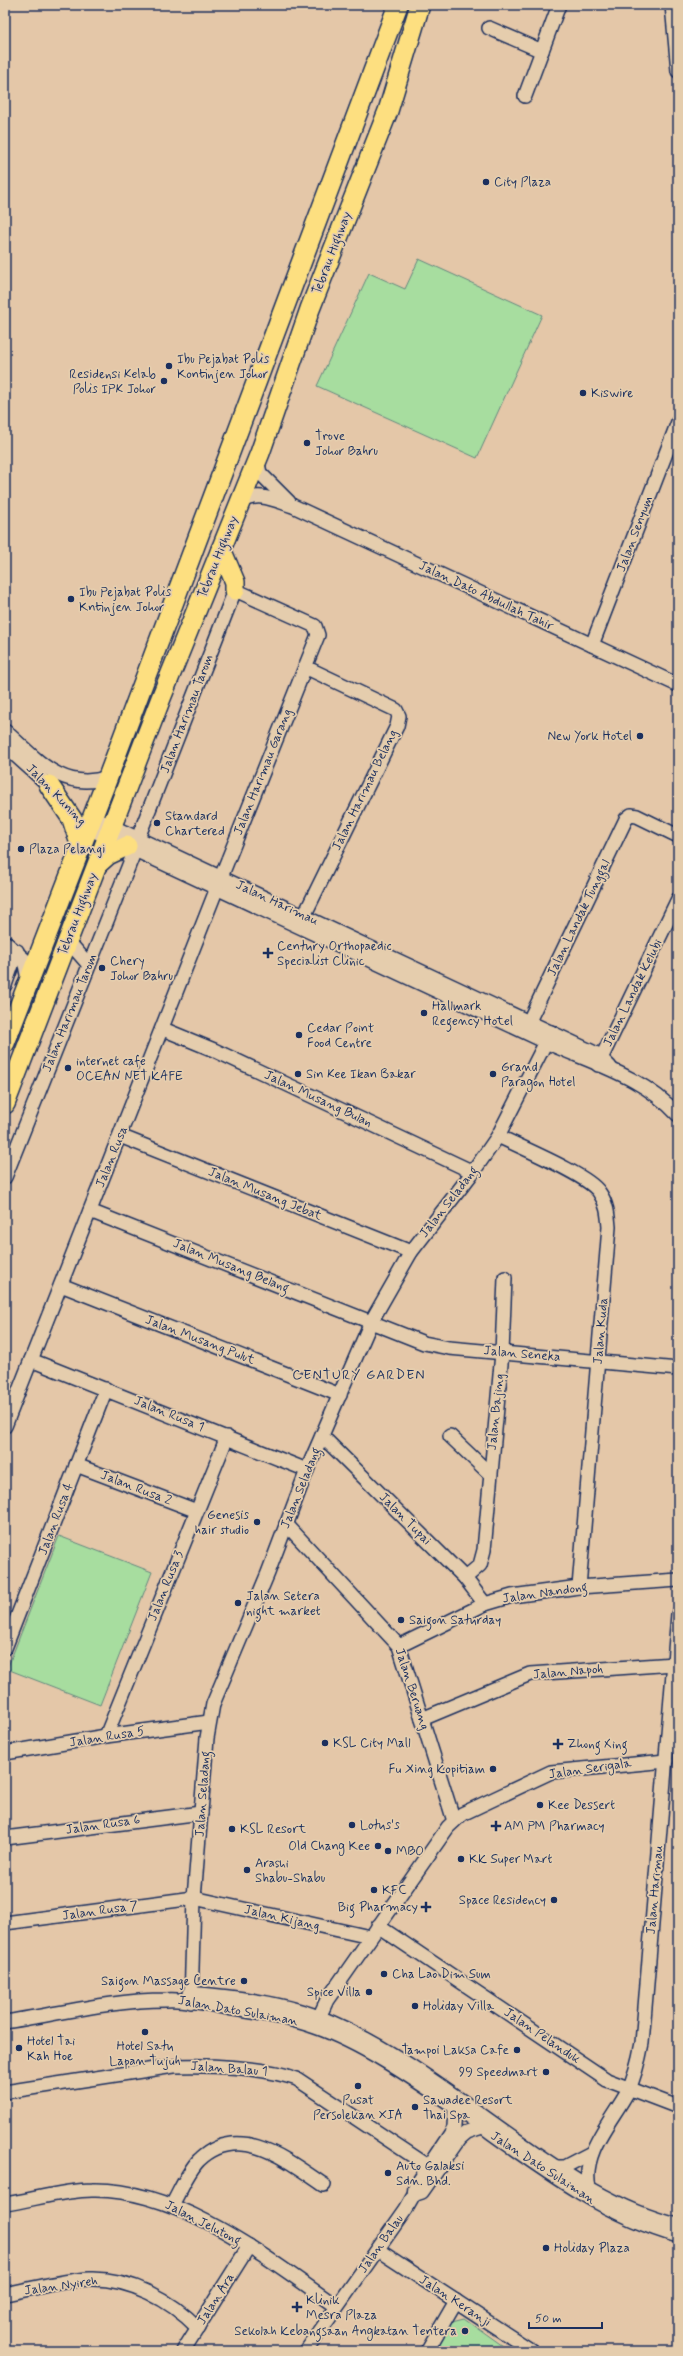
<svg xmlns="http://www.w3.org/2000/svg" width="683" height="2356" font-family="Mynerve,sans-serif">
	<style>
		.grass { fill: #a7dd9f; stroke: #61867e }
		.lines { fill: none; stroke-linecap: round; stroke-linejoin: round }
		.minor-casing { stroke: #1b2f5e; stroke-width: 16 }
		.highway-casing { stroke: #1b2f5e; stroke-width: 22 }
		.minor { stroke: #e5cdad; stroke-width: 13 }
		.highway { stroke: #fddf80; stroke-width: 19 }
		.poi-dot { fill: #1b2f5e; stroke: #e5cdad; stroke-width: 1.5 }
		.labels { text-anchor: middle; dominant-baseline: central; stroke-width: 3.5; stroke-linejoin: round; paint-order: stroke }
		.poi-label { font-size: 13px; fill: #1b2f5e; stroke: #e5cdad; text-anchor: start }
		.street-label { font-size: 13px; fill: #1b2f5e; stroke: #e5cdad }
		.neighbourhood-label { font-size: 14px; letter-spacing: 1px; fill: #1b2f5e; stroke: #e5cdad }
	</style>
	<rect width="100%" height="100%" fill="#e4c7a8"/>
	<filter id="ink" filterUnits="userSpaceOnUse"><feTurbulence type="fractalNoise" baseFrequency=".025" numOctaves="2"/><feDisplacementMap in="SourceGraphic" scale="8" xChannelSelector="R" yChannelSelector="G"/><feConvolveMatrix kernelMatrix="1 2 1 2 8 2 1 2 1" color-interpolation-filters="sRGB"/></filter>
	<g filter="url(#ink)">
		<g class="grass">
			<polygon points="419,259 542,315 477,458 317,386 369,273 405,289"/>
			<polygon points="59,1536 152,1572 100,1705 7,1669"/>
			<polygon points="464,2318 510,2351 435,2351 452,2321"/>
		</g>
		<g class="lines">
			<g class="minor-casing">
				<g id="minor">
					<polyline points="672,5 678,71"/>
					<polyline points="489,28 542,51"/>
					<polyline points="525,96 559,5"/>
					<polyline points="257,459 260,473 289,502"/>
					<path d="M 240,502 C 259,491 274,500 293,506 L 678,685"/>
					<polyline points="592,645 678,422"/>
					<path d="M 5,731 C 36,758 62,793 108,777"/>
					<polyline points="5,746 54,790"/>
					<polyline points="92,817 597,1054 610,1067"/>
					<path d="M 83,822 L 88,828 L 546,1042 C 592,1063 643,1076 678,1115"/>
					<polyline points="138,838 235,590 315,626 318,635 221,877"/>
					<polyline points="304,916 397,726 399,716 396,710 305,667"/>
					<polyline points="68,941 89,965"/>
					<polyline points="5,942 24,959 28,980"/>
					<polyline points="5,985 17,951"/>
					<polyline points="529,1021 626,819 631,815 637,816 678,836"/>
					<polyline points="163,1029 214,1050 473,1172"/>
					<polyline points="598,1065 678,899"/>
					<polyline points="120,1136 411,1252"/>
					<path d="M 498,1136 C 520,1147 588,1175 599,1192 C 607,1203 608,1215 609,1227 L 579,1587"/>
					<polyline points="5,1177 135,850"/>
					<polyline points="90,1211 424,1343 449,1348 678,1369"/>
					<polyline points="61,1285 340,1395"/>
					<polyline points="31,1360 307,1470"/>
					<polyline points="5,1426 217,888"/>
					<polyline points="322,1436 465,1578 485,1604"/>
					<polyline points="450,1436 490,1474"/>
					<polyline points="76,1465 197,1511"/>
					<polyline points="286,1524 399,1646 454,1821"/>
					<polyline points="465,1578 480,1565 484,1550 502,1353 505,1278"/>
					<polyline points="399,1646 485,1604 512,1596 579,1587 678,1580"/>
					<polyline points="5,1648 106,1389"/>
					<polyline points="422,1719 530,1674 674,1664"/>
					<polyline points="106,1736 227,1437"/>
					<polyline points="5,1753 106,1736 209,1722"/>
					<polyline points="5,1838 201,1813"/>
					<polyline points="5,1923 194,1898 370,1937"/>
					<polyline points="378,1926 607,2080 678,2107"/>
					<path d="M 189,1993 C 229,1996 282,2003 319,2017 C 388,2044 454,2096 514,2138 C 563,2173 618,2211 678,2225"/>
					<polyline points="191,2002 194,1898 207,1738 213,1704 268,1573 307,1470 371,1322 411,1252 473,1172 498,1136 551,1032"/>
					<path d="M 5,2022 C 58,2014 112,2000 166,2000 C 187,1999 208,2004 228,2008 C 257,2013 287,2017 315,2027 C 362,2043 414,2079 455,2107 C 527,2157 593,2212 678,2236"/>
					<polyline points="316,2024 327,2000 448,1827 462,1814 551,1772 666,1761"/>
					<path d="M 5,2092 L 174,2066 C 210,2065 264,2067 297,2079 L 428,2166"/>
					<polyline points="555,2167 564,2167 591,2153"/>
					<path d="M 589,2188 C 581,2152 612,2121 628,2091 C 635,2076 639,2059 642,2043 L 678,1614"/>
					<polyline points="416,2194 422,2192 460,2138 467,2132 482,2127"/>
					<path d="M 5,2204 C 32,2200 64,2190 92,2190 C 179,2188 267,2258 336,2306"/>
					<path d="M 172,2205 C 180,2191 188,2171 199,2160 C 240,2121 288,2161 324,2185"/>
					<polyline points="378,2250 532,2351"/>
					<path d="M 5,2294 C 32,2289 62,2280 90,2279 C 130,2278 171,2300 198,2328"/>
					<polyline points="183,2351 249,2246"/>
					<polyline points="306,2351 406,2209 414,2195 415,2187 451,2133 454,2127 455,2107"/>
					<polyline points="427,2351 456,2301"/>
				</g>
			</g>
			<g class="highway-casing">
				<g id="highway">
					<polyline points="221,549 235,582 235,590"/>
					<polyline points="49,785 72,819 81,847"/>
					<polyline points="98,864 108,855 127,846"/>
					<polyline points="5,1043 108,777 398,5"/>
					<polyline points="5,1104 161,698 260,453 310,309 388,111 420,5"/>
				</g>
			</g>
			<use href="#minor" class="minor"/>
			<use href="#highway" class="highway"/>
		</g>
	</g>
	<g class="poi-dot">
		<circle cx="486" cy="182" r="4"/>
		<circle cx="169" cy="366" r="4"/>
		<circle cx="164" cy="381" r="4"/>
		<circle cx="583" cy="393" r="4"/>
		<circle cx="307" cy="443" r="4"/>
		<circle cx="71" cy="599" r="4"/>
		<circle cx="640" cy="736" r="4"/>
		<circle cx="157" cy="823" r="4"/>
		<circle cx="21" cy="849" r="4"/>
		<path d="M266 947h4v4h4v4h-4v4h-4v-4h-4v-4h4z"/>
		<circle cx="102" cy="968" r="4"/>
		<circle cx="424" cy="1013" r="4"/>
		<circle cx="299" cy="1035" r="4"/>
		<circle cx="68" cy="1068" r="4"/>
		<circle cx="298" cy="1074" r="4"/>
		<circle cx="493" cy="1074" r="4"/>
		<circle cx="257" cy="1522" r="4"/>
		<circle cx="238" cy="1603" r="4"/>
		<circle cx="401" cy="1620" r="4"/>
		<circle cx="325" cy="1743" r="4"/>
		<path d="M556 1738h4v4h4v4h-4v4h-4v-4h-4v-4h4z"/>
		<circle cx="493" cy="1769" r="4"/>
		<circle cx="540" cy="1805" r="4"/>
		<circle cx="352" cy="1825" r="4"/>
		<path d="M494 1820h4v4h4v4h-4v4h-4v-4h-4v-4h4z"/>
		<circle cx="232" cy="1829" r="4"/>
		<circle cx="378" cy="1846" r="4"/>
		<circle cx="388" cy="1851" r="4"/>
		<circle cx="461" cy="1859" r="4"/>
		<circle cx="247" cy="1870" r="4"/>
		<circle cx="374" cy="1890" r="4"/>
		<circle cx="554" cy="1900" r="4"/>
		<path d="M424 1901h4v4h4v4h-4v4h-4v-4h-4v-4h4z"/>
		<circle cx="384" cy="1974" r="4"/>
		<circle cx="244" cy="1981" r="4"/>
		<circle cx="369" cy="1992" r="4"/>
		<circle cx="415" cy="2006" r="4"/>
		<circle cx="145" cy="2032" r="4"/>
		<circle cx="19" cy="2048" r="4"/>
		<circle cx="517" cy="2050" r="4"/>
		<circle cx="546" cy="2072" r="4"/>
		<circle cx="358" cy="2086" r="4"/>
		<circle cx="415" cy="2107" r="4"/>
		<circle cx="388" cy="2173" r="4"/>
		<circle cx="546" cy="2248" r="4"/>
		<path d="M295 2301h4v4h4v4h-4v4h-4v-4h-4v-4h4z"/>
		<circle cx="465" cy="2331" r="4"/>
	</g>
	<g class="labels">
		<g class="poi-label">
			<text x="494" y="182">City Plaza</text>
			<text x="177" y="359">Ibu Pejabat Polis<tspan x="177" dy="15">Kontinjen Johor</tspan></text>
			<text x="156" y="374" text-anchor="end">Residensi Kelab<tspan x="156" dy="15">Polis IPK Johor</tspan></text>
			<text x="591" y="393">Kiswire</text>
			<text x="315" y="436">Trove<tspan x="315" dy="15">Johor Bahru</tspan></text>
			<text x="79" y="592">Ibu Pejabat Polis<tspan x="79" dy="15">Kntinjen Johor</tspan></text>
			<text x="632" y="736" text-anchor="end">New York Hotel</text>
			<text x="165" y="816">Standard<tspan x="165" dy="15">Chartered</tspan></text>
			<text x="29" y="849">Plaza Pelangi</text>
			<text x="277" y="946">Century Orthopaedic<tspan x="277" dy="15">Specialist Clinic</tspan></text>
			<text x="110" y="961">Chery<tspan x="110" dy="15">Johor Bahru</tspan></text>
			<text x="432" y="1006">Hallmark<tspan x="432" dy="15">Regency Hotel</tspan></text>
			<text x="307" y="1028">Cedar Point<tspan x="307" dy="15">Food Centre</tspan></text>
			<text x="76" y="1061">internet cafe<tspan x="76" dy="15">OCEAN NET KAFE</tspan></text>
			<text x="501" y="1067">Grand<tspan x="501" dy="15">Paragon Hotel</tspan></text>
			<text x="306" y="1074">Sin Kee Ikan Bakar</text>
			<text x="249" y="1515" text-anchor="end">Genesis<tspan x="249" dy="15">hair studio</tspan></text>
			<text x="246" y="1596">Jalan Setera<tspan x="246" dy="15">night market</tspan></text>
			<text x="409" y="1620">Saigon Saturday</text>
			<text x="333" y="1743">KSL City Mall</text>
			<text x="567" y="1744">Zhong Xing</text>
			<text x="485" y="1769" text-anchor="end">Fu Xing Kopitiam</text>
			<text x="548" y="1805">Kee Dessert</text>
			<text x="360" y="1825">Lotus's</text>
			<text x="504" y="1826">AM PM Pharmacy</text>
			<text x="240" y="1829">KSL Resort</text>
			<text x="370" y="1846" text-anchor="end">Old Chang Kee</text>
			<text x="396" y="1851">MBO</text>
			<text x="469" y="1859">KK Super Mart</text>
			<text x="255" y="1863">Arashi<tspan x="255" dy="15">Shabu-Shabu</tspan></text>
			<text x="382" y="1890">KFC</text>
			<text x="546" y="1900" text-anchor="end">Space Residency</text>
			<text x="418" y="1907" text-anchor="end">Big Pharmacy</text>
			<text x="392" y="1974">Cha Lao Dim Sum</text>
			<text x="236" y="1981" text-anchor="end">Saigon Massage Centre</text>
			<text x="361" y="1992" text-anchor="end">Spice Villa</text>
			<text x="423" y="2006">Holiday Villa</text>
			<text x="27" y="2041">Hotel Tai<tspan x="27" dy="15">Kah Hoe</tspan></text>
			<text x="145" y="2046" text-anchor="middle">Hotel Satu<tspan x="145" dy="15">Lapan Tujuh</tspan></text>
			<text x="509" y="2050" text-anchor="end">Tampoi Laksa Cafe</text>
			<text x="538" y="2072" text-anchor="end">99 Speedmart</text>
			<text x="358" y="2100" text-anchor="middle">Pusat<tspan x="358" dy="15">Persolekan XIA</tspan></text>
			<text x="423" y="2100">Sawadee Resort<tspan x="423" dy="15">Thai Spa</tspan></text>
			<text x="396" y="2166">Auto Galaksi<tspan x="396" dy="15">Sdn. Bhd.</tspan></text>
			<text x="554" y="2248">Holiday Plaza</text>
			<text x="306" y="2300">Klinik<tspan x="306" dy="15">Mesra Plaza</tspan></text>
			<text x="457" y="2331" text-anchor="end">Sekolah Kebangsaan Angkatan Tentera</text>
		</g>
		<g class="street-label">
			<text transform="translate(332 253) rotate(-69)">Tebrau Highway</text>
			<text transform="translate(635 534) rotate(-69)">Jalan Senyum</text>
			<text transform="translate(218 557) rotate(-68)">Tebrau Highway</text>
			<text transform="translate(486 596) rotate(25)">Jalan Dato Abdullah Tahir</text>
			<text transform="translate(187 714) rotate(-69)">Jalan Harimau Tarom</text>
			<text transform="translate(263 772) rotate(-68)">Jalan Harimau Garang</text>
			<text transform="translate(365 790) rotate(-64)">Jalan Harimau Belang</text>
			<text transform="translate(56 795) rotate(46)">Jalan Kuning</text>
			<text transform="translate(277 903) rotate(25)">Jalan Harimau</text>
			<text transform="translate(78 914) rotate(-69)">Tebrau Highway</text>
			<text transform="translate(579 918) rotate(-64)">Jalan Landak Tunggal</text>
			<text transform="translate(633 993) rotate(-64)">Jalan Landak Kelubi</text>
			<text transform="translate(70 1013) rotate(-68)">Jalan Harimau Tarom</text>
			<text transform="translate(318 1099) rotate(25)">Jalan Musang Bulan</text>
			<text transform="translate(112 1157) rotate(-68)">Jalan Rusa</text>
			<text transform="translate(265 1194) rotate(22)">Jalan Musang Jebat</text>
			<text transform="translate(449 1202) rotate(-52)">Jalan Seladang</text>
			<text transform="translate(231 1266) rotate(22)">Jalan Musang Belang</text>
			<text transform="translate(601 1331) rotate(-85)">Jalan Kuda</text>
			<text transform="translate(200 1340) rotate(21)">Jalan Musang Pulut</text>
			<text transform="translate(522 1354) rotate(5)">Jalan Seneka</text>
			<text transform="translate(496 1412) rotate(-84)">Jalan Bajing</text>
			<text transform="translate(169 1414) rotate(22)">Jalan Rusa 1</text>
			<text transform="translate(136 1488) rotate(21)">Jalan Rusa 2</text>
			<text transform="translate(301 1488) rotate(-68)">Jalan Seladang</text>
			<text transform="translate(56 1519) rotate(-69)">Jalan Rusa 4</text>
			<text transform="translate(405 1519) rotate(45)">Jalan Tupai</text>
			<text transform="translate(166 1586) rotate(-68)">Jalan Rusa 3</text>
			<text transform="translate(545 1593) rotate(-8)">Jalan Nandong</text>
			<text transform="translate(568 1672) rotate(-5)">Jalan Napoh</text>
			<text transform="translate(412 1689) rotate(72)">Jalan Beruang</text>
			<text transform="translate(107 1737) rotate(-9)">Jalan Rusa 5</text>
			<text transform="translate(590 1769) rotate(-8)">Jalan Serigala</text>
			<text transform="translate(203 1794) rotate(-86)">Jalan Seladang</text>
			<text transform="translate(103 1825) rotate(-8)">Jalan Rusa 6</text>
			<text transform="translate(655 1890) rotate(-85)">Jalan Harimau</text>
			<text transform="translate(100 1911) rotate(-8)">Jalan Rusa 7</text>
			<text transform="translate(282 1918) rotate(13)">Jalan Kijang</text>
			<text transform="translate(238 2011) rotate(10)">Jalan Dato Sulaiman</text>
			<text transform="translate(542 2036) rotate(34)">Jalan Pelanduk</text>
			<text transform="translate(229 2069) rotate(4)">Jalan Balau 1</text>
			<text transform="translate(543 2168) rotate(33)">Jalan Dato Sulaiman</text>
			<text transform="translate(203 2223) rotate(27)">Jalan Jelutong</text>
			<text transform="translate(381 2244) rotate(-55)">Jalan Balau</text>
			<text transform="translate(61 2286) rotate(-8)">Jalan Nyireh</text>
			<text transform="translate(216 2299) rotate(-58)">Jalan Ara</text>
			<text transform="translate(455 2301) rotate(33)">Jalan Keranji</text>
		</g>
		<g class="neighbourhood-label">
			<text x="359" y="1375">CENTURY GARDEN</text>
		</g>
	</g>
	<rect width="683" height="2356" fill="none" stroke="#e5cdad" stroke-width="20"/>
	<rect x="10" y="10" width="663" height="2336" fill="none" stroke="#1b2f5e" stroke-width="1.5" filter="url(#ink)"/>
	<path d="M529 2322v6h73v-6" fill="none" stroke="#1b2f5e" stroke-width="2"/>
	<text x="535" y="2322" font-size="12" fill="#1b2f5e" stroke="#e5cdad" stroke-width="3" paint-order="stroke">50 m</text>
</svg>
